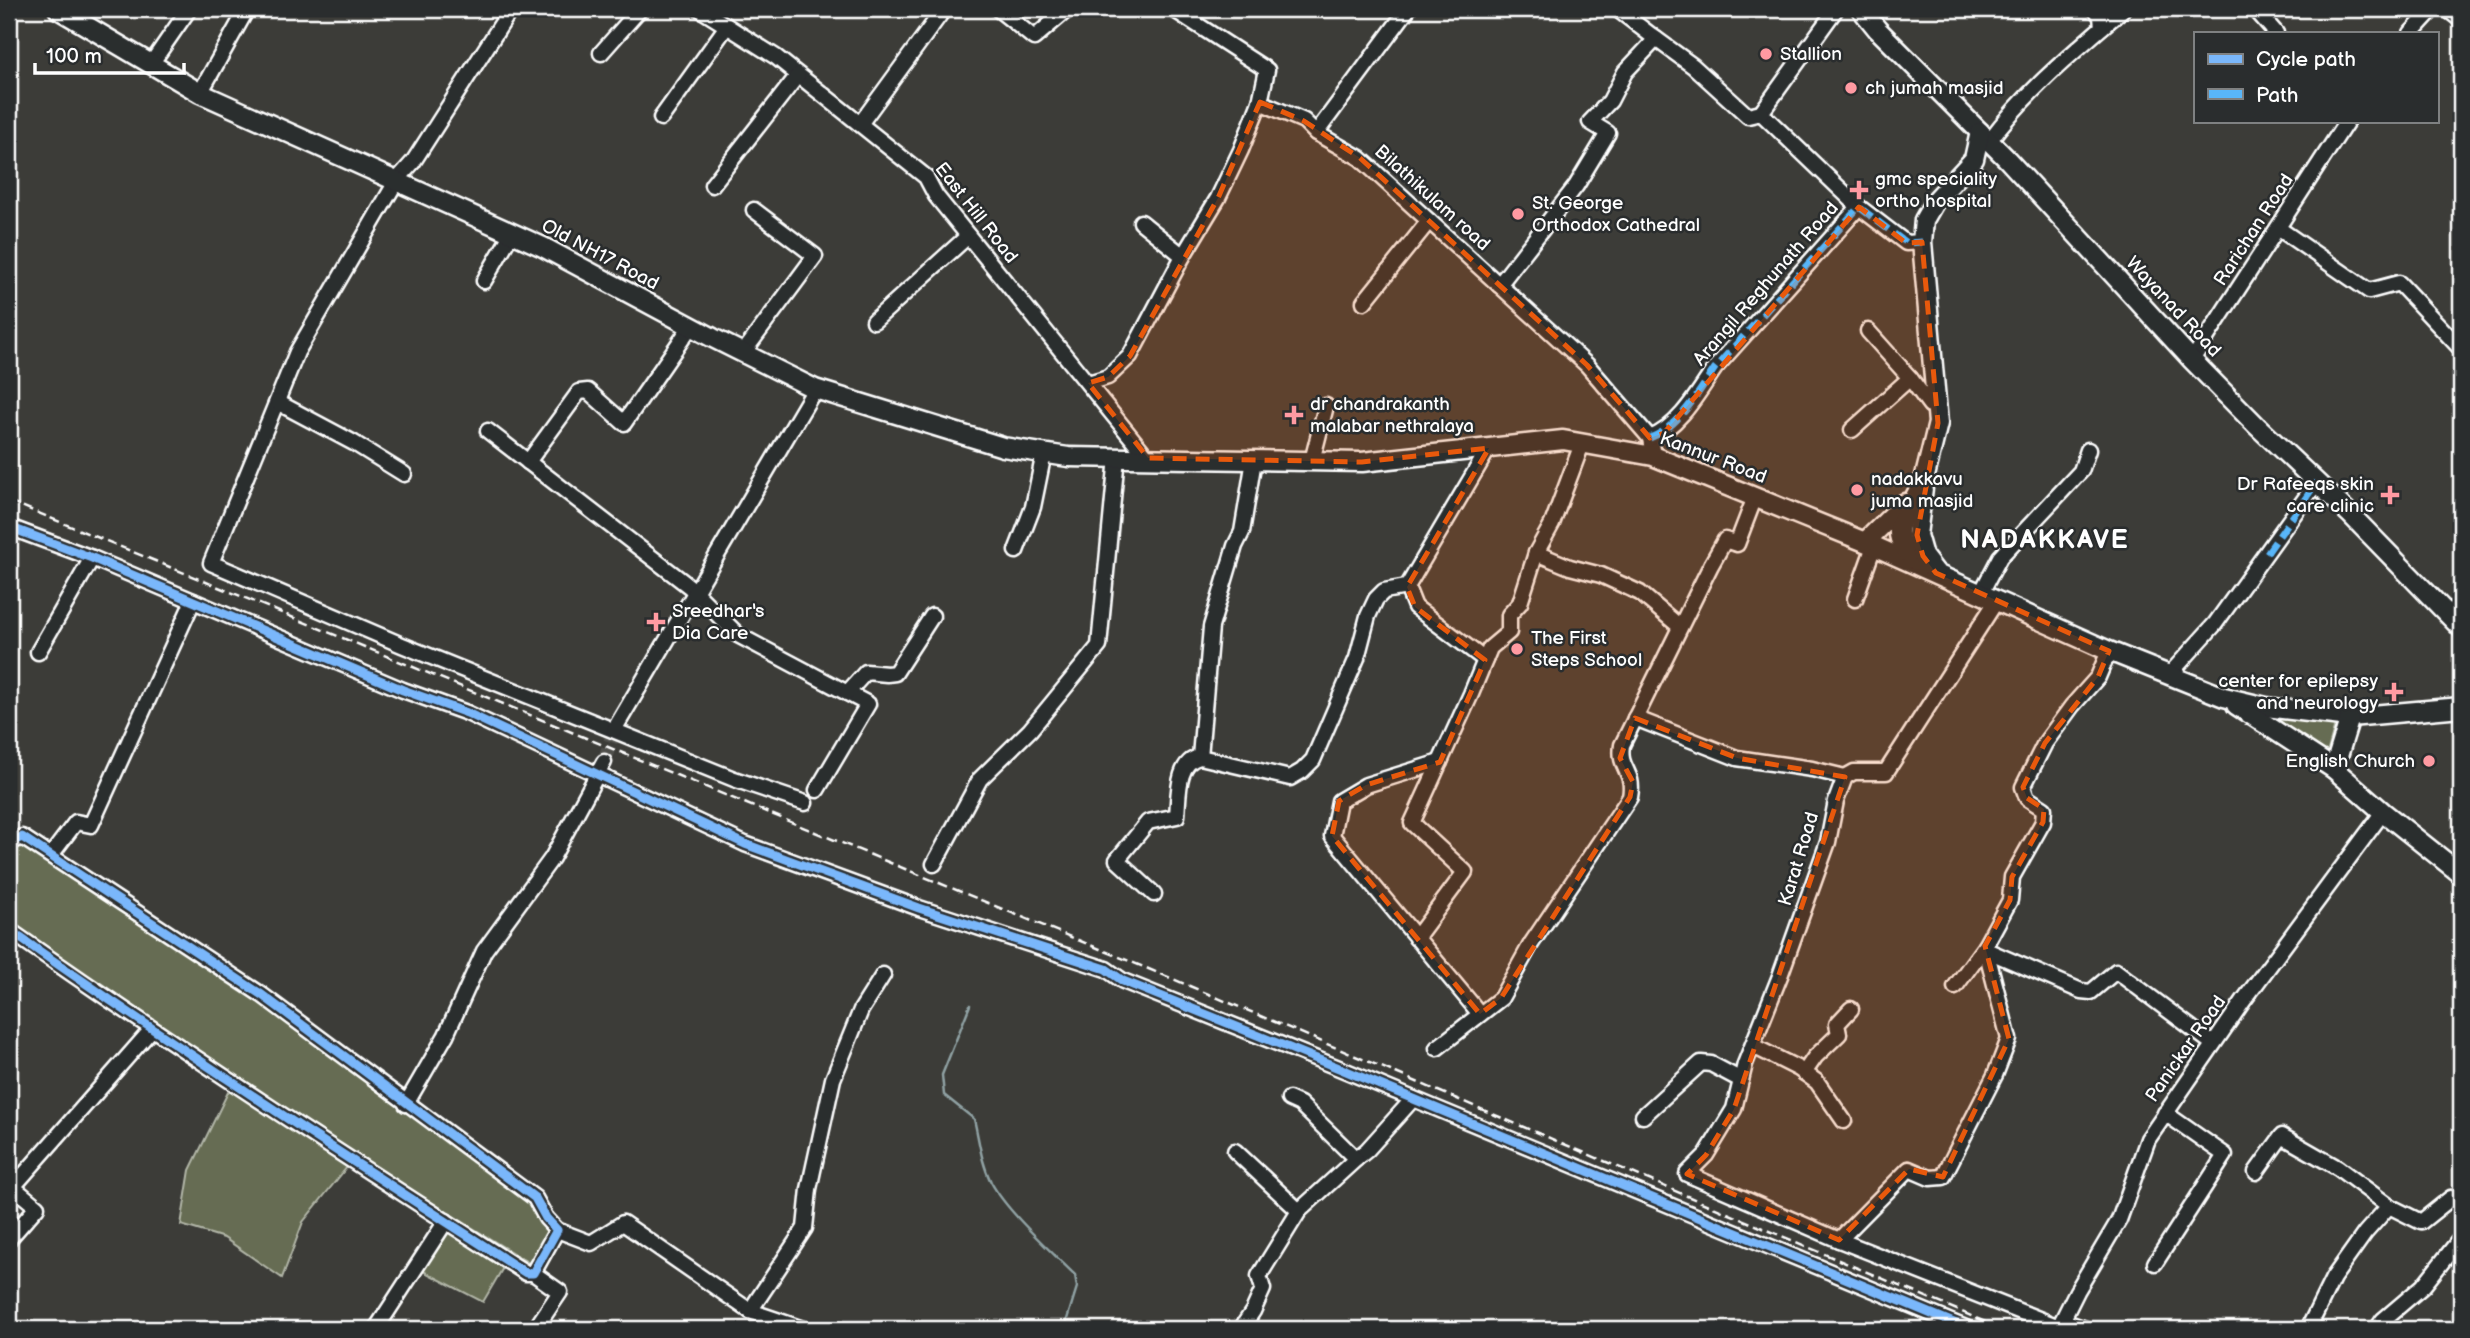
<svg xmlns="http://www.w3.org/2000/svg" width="2470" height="1338" font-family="'Balsamiq Sans',sans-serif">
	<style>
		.green { fill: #666c52; stroke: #b2b6a8; stroke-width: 2 }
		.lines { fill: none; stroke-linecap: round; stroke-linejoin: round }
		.stream { stroke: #90a2a4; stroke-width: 2.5 }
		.minor-tunnel { stroke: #50504c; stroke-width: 14; stroke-dasharray: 14 7; stroke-linecap: butt }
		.minor-casing { stroke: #fff; stroke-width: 19 }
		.major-casing { stroke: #fff; stroke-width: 23 }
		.minor { stroke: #2a2d2e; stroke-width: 14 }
		.major { stroke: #2a2d2e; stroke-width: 18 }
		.rail { stroke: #fff; stroke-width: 2.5; stroke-dasharray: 10 5; stroke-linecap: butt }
		.quiet { stroke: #59b6f9; stroke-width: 7; stroke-dasharray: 14 7; stroke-linecap: butt }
		.cycleway-casing { stroke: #2a2d2e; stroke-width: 13 }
		.cycleway { stroke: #7ab7fb; stroke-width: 9 }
		.marked { fill: #e8590c; fill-opacity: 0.2; stroke: #e8590c; stroke-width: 5; stroke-dasharray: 14 9; stroke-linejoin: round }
		.poi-dot { fill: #ff9aa2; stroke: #2a2d2e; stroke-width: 2.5 }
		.labels { text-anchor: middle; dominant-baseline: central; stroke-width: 5; stroke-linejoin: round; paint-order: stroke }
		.poi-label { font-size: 19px; fill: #fff; stroke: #2a2d2e; text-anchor: start }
		.street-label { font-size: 19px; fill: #fff; stroke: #2a2d2e }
		.district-label { font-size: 26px; font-weight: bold; letter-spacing: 2px; fill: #fff; stroke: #2a2d2e }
	</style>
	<rect width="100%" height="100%" fill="#3c3c38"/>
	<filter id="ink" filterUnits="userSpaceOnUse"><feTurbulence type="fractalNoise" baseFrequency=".0143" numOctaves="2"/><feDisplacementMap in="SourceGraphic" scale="14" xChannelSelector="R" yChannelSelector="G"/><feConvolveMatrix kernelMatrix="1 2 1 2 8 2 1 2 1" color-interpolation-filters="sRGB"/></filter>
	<g filter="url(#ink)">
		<g class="green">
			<polygon points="2275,718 2335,725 2327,754"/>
			<polygon points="23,845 258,999 530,1201 549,1231 529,1263 338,1144 9,926 9,848 10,846"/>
			<polygon points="231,1086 347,1167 303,1222 282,1278 224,1238 181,1225 190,1170"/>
			<polygon points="446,1228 504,1266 483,1302 423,1271"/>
		</g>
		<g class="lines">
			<g class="stream">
				<path d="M 970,1005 L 942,1075 L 944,1095 L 974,1119 C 979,1140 981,1162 991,1182 C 1007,1212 1050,1250 1075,1275 L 1077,1287 L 1064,1329"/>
				<polyline points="9,1306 21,1329"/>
			</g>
			<polyline class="minor-tunnel" points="604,762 614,730"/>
			<g class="minor-casing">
				<g id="minor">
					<polyline points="511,9 413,162 397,180 297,352 211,563 402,645 734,779 805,803"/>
					<polyline points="700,9 776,57 926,177 936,196 1148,458"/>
					<polyline points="998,9 1034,38 1068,9"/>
					<polyline points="1173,9 1267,70 1260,102 1304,121 1316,133 1360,158 1587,365 1650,438 1653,456"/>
					<polyline points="1617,9 1656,39"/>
					<polyline points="1836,9 1761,113 1859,207"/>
					<polyline points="2095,9 2101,16 2102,27"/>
					<polyline points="2255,9 2276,33"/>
					<polyline points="2447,9 2461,20"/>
					<polyline points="2411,33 2433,9"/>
					<polyline points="601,53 640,9"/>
					<polyline points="151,64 189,9"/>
					<polyline points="200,93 247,9"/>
					<polyline points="661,118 727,26"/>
					<polyline points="860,124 944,9"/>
					<polyline points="1316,133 1408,9"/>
					<path d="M 1989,141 C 2027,90 2076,50 2123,9"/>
					<polyline points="712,185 798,75"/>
					<polyline points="1141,222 1183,256"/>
					<polyline points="2278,228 2369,291 2399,283 2461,349"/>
					<polyline points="484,281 512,233"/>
					<polyline points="1499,285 1576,186 1608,133 1590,122 1610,101 1625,72 1656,39 1693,66 1748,116 1761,113"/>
					<polyline points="1364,302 1429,221"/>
					<polyline points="874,321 968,236"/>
					<polyline points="1868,331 1910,378 1930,405 1936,404"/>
					<polyline points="743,353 815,256 754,210"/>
					<polyline points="2192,360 2347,121"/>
					<polyline points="1088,383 1108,377 1130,356 1183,256 1218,198 1241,150 1260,102"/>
					<polyline points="277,402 354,443 404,474"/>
					<polyline points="1852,430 1910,378"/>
					<polyline points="488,431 690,587 738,635 868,704 817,790"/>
					<path d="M 1650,438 C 1679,427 1698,393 1715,368 L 1859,207 L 1906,243 L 1922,242"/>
					<polyline points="1312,461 1326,406"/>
					<polyline points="528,462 579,392 588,391 624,423 691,326"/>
					<polyline points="9,527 92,558 403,690 467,713 745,844 919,908 1106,969 1123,981 1339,1068 1968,1329"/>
					<polyline points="1016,551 1033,507 1044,453"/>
					<polyline points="1536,553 1570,567 1601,575 1640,593 1679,626"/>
					<polyline points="1981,593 2000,557 2081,471 2088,450"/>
					<polyline points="1855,599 1874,546"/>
					<polyline points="1997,600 1886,772 1854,772 1845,777 1836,801 1828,842 1780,976 1745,1064 1734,1109 1706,1155 1687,1174 1839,1240 2059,1327"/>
					<polyline points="38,652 92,558"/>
					<polyline points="1485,660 1415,607 1407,587 1489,448"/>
					<polyline points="2169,675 2215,624 2317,482"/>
					<polyline points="847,693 866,672 887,674 895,673 932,616"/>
					<polyline points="1635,718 1737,758 1812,769 1845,777"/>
					<polyline points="614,730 815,389"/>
					<polyline points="1200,757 1211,627 1235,546 1242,532 1254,460"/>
					<polyline points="1440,762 1366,785 1339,801 1332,836 1480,1014"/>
					<path d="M 9,843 L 22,837 L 262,995 L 535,1198 L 546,1218 L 557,1230 L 533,1273 L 526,1273 C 352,1161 178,1049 9,930"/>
					<polyline points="51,855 76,822 91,825 193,601"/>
					<polyline points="934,864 980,779 1030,730 1099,646 1117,457"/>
					<path d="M 1154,894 L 1117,860 L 1148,822 L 1177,816 C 1179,797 1176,761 1200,757 L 1290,778 L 1302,771 L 1313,760 L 1357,658 L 1368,616 L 1376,599 L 1384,591 L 1407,587"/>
					<polyline points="1416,938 1465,872 1412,823 1471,694 1490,648 1509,632 1509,615 1520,603 1536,553 1552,524 1582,444"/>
					<polyline points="1986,950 2081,991 2091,992 2116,971 2213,1044"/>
					<polyline points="1955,987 1985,946"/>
					<polyline points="1753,1046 1799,1069 1817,1082 1844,1121"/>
					<path d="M 1437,1048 L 1501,998 L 1531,944 L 1630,797 C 1635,770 1618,770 1622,745 L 1711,565 L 1725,540 L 1737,544 L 1755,497"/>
					<polyline points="1804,1073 1815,1057 1839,1034 1837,1024 1851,1009"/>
					<polyline points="406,1104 446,1035 484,951 552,858 604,762"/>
					<polyline points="1643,1116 1701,1063 1711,1064 1741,1080"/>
					<polyline points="1235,1151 1299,1211"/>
					<polyline points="1356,1159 1367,1150 1413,1099"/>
					<polyline points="2256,1172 2282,1136 2338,1168 2389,1206 2421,1222 2451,1198 2461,1203"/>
					<polyline points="557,1230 591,1243 623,1223 750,1311 803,1329"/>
					<polyline points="9,1239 37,1207 13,1187 152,1029"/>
					<polyline points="1839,1240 1909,1169 1930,1178 1943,1177 1995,1075 2009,1039 1985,946 2010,900 2012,877 2043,822 2044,809 2027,798 2023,787 2045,743 2072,706 2098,677 2109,651"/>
					<polyline points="2155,1263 2225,1155 2165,1113"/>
					<polyline points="533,1273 560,1292 535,1329"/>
					<polyline points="750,1311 805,1228 809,1189 833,1079 861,1010 883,975"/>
					<polyline points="2062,1321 2086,1329"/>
					<polyline points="9,1327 10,1329"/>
					<polyline points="376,1329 446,1221"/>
					<polyline points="1241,1329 1253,1311 1263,1289 1259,1276 1299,1211 1356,1159 1300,1104 1289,1099"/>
					<polyline points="2058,1329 2077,1291 2119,1220 2148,1139 2244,1000 2383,812"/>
					<polyline points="2308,1329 2333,1278 2365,1233 2389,1206"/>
					<polyline points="2377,1329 2383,1320 2423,1286 2461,1238"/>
				</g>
			</g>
			<g class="major-casing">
				<g id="major">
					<polyline points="58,9 200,93 543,247 713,338 815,389 1003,447 1068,457 1362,462 1563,440 1653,456 1865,542 2109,651 2224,697 2266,707 2350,717 2461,707"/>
					<polyline points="1861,9 1878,30 2006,158 2192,360 2256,425 2351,515 2461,628"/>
					<polyline points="1865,542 1905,503"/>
					<path d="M 1916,561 C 1884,531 1904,521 1919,489"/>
					<polyline points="1936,573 1923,556 1917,535 1924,480 1938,423 1922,242 1924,220 1935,201 1974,159 1980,132"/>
					<polyline points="2236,705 2334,769 2383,812 2461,874"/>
					<polyline points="2334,769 2350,717"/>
				</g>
			</g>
			<use href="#minor" class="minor"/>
			<use href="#major" class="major"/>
			<polyline class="rail" points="9,501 1173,979 2002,1329"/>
			<g class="quiet">
				<path d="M 1650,438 C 1679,427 1698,393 1715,368 L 1859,207 L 1906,243 L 1922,242"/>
				<polyline points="2267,553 2317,482"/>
			</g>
			<g class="cycleway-casing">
				<g id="cycleway">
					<polyline points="9,527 92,558 403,690 467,713 745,844 919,908 1106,969 1123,981 1339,1068 1968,1329"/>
					<path d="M 9,843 L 22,837 L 262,995 L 535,1198 L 546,1218 L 557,1230 L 533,1273 L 526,1273 C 352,1161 178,1049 9,930"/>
				</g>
			</g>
			<use href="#cycleway" class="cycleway"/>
		</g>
	</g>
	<path class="marked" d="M 1260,102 L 1304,121 L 1360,158 L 1587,365 L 1650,438 L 1664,433 L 1859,207 L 1906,243 L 1922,242 L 1938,423 L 1917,535 L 1923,556 L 1936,573 L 2109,651 L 2098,677 L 2045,743 L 2023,787 L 2027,798 L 2044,809 L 2043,822 L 2012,877 L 2010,900 L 1985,946 L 2009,1039 L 1943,1177 L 1909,1169 L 1839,1240 L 1687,1174 L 1706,1155 L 1734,1109 L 1845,777 L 1737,758 L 1635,718 L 1620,758 L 1633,782 L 1630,797 L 1501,998 L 1480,1014 L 1332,836 L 1339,801 L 1366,785 L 1440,762 L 1479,674 L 1485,660 L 1415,607 L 1407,587 L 1489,448 L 1362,462 L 1148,458 L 1088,383 L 1108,377 L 1130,356 L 1218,198 Z"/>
	<g class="poi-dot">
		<circle cx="1766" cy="54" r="7"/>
		<circle cx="1851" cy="88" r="7"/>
		<path d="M1855.5 179.5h7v7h7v7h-7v7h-7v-7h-7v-7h7z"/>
		<circle cx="1518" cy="214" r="7"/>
		<path d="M1290.5 404.5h7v7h7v7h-7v7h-7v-7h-7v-7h7z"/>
		<circle cx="1857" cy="490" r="7"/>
		<path d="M2386.5 484.5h7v7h7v7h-7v7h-7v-7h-7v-7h7z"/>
		<path d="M652.5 611.5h7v7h7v7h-7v7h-7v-7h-7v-7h7z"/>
		<circle cx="1517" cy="649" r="7"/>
		<path d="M2390.5 681.5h7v7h7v7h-7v7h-7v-7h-7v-7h7z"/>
		<circle cx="2429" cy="761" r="7"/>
	</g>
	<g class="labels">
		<g class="poi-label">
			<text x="1780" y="54">Stallion</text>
			<text x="1865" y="88">ch jumah masjid</text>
			<text x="1875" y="179">gmc speciality<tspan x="1875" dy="22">ortho hospital</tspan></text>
			<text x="1532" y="203">St. George<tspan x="1532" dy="22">Orthodox Cathedral</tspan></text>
			<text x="1310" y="404">dr chandrakanth<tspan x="1310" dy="22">malabar nethralaya</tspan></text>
			<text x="1871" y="479">nadakkavu<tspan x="1871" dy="22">juma masjid</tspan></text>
			<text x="2374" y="484" text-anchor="end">Dr Rafeeqs skin<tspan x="2374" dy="22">care clinic</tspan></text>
			<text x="672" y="611">Sreedhar's<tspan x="672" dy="22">Dia Care</tspan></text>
			<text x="1531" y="638">The First<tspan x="1531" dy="22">Steps School</tspan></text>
			<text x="2378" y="681" text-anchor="end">center for epilepsy<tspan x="2378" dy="22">and neurology</tspan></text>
			<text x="2415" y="761" text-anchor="end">English Church</text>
		</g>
		<g class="street-label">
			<text transform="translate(1432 198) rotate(42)">Bilathikulam road</text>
			<text transform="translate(976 213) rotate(52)">East Hill Road</text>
			<text transform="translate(2254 230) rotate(-57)">Rarichan Road</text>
			<text transform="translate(600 255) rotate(28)">Old NH17 Road</text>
			<text transform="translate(1766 284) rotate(-49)">Arangil Reghunath Road</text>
			<text transform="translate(2173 307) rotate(47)">Wayanad Road</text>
			<text transform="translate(1713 458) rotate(21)">Kannur Road</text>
			<text transform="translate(1799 859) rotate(-73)">Karat Road</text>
			<text transform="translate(2186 1049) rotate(-55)">Panickar Road</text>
		</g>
		<g class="district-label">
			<text x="2045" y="540">NADAKKAVE</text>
		</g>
	</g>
	<rect width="2470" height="1338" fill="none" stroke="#2a2d2e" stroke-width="35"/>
	<rect x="18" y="18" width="2435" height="1303" fill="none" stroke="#fff" stroke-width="2.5" filter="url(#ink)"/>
	<rect x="2194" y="32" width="245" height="91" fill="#2a2d2e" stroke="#7f8182" stroke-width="2"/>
	<rect x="2208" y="54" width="35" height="10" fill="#7ab7fb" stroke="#7f8182" stroke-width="2"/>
	<text x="2256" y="66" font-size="21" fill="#ffffff">Cycle path</text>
	<rect x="2208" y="89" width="35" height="10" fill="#59b6f9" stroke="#7f8182" stroke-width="2"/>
	<text x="2256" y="102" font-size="21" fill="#ffffff">Path</text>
	<path d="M35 63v10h149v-10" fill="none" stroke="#ffffff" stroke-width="3.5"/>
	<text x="46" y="63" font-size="21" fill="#ffffff" stroke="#2a2d2e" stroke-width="5" paint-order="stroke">100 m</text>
</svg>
